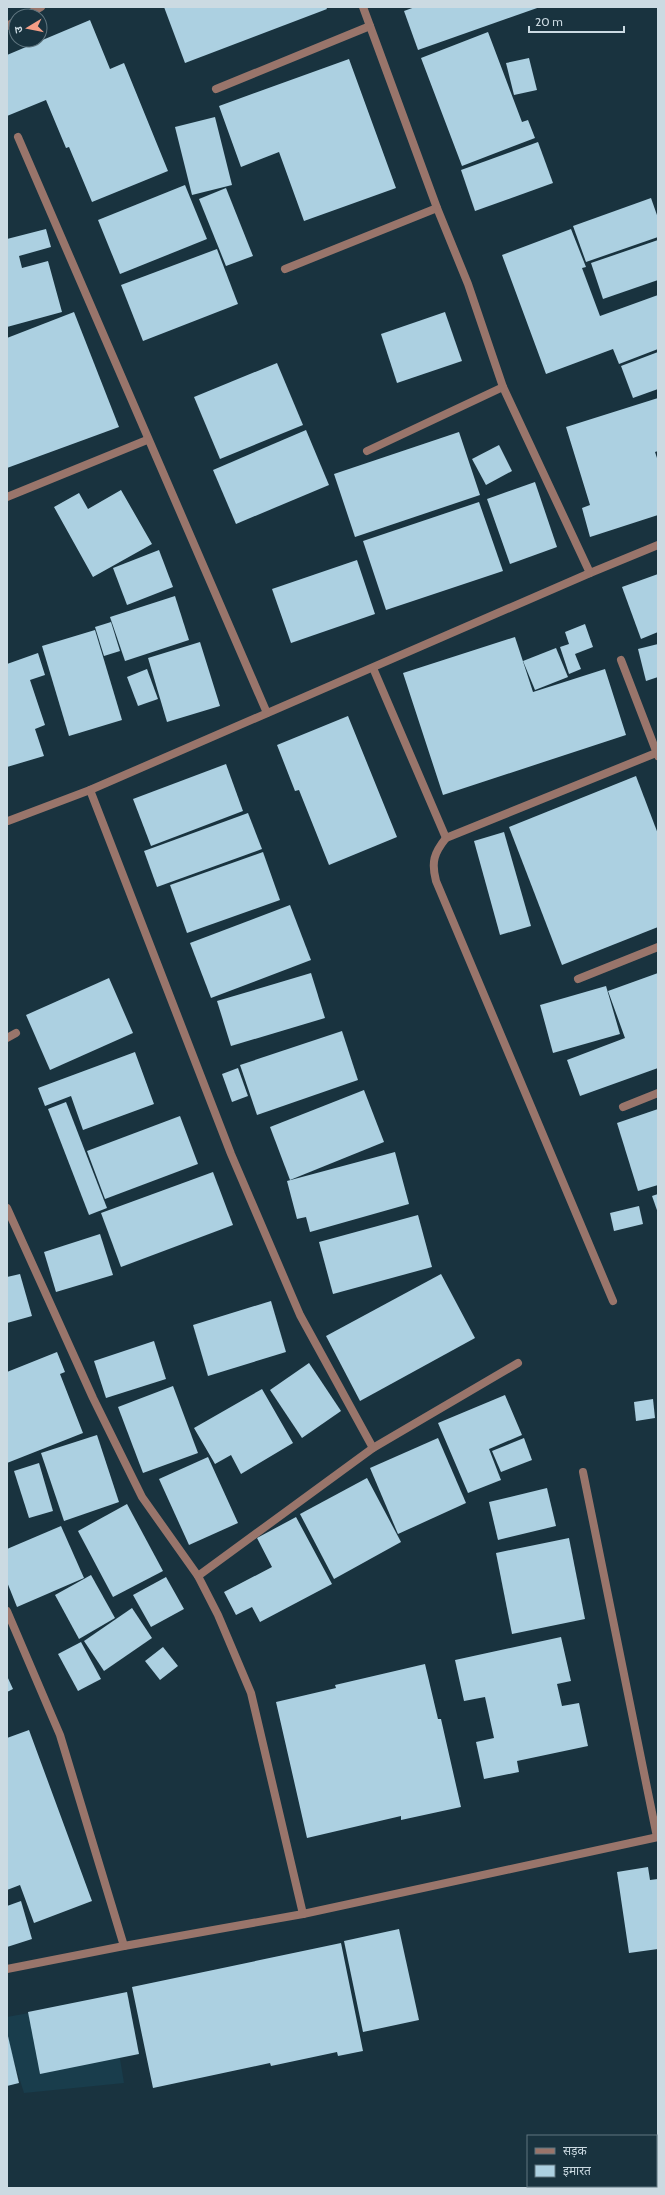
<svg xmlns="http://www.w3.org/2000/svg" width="665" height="2195" font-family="Cabin,'Noto Sans Devanagari',sans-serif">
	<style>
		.built { fill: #193d4c }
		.building { fill: #acd0e1 }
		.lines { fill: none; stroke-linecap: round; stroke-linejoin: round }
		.street { stroke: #99756b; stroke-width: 8 }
	</style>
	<rect width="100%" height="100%" fill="#19333f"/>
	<polygon class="built" points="110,1998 124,2083 24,2093 7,2039 7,2017"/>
	<g class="building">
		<polygon points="164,7 326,7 327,9 185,63"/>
		<polygon points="415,7 540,7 418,50 404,11"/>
		<polygon points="90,20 110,69 124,63 168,171 92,202 69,147 66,148 46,100 7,116 7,55"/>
		<polygon points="488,32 522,122 528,120 535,138 462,166 421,58"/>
		<polygon points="529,58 537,90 514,95 506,63"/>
		<polygon points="349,59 396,188 304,221 279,152 241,167 219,106"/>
		<polygon points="215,117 232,185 192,195 175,127"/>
		<polygon points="538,142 553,183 475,211 461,170"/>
		<polygon points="185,185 207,239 120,274 98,220"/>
		<polygon points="226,188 253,256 226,266 199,199"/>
		<polygon points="651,198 658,218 658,237 586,262 573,226"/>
		<polygon points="46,229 51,247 19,256 22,268 48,261 62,312 7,327 7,239"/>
		<polygon points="571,229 586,267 582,268 600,316 658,295 658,349 619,364 613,349 546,374 502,255"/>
		<polygon points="658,240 658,280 603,299 591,263"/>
		<polygon points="217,249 238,304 143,341 121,285"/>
		<polygon points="74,312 119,427 7,468 7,338"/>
		<polygon points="445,312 462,361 397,383 381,334"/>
		<polygon points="658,352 658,389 633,398 621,366"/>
		<polygon points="277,363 303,425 220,459 194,397"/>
		<polygon points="658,398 658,451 655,452 658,461 658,515 590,537 582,508 590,505 566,427"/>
		<polygon points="306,430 329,485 236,524 213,470"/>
		<polygon points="459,432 480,495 355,537 334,474"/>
		<polygon points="499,445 512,471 486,485 472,459"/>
		<polygon points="535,482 557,547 510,564 487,499"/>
		<polygon points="121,490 152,544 93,577 54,507 79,493 88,509"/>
		<polygon points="479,502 503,571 386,610 363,541"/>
		<polygon points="159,550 173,587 127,605 113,568"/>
		<polygon points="357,560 375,614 291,643 272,589"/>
		<polygon points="658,574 658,632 641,639 622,587"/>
		<polygon points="175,596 189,640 125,661 110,617"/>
		<polygon points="111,622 120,651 104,656 95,627"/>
		<polygon points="585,624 593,647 575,654 581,669 569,674 560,647 569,644 565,632"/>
		<polygon points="95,630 122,720 69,736 42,646"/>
		<polygon points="515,637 533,692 605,669 626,735 443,795 403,673"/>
		<polygon points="200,642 220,706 167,722 148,658"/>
		<polygon points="658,644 658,677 646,681 638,649"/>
		<polygon points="556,648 568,677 535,690 523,661"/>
		<polygon points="38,653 45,675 30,680 45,725 35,729 44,756 7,767 7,664"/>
		<polygon points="147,669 158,699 138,706 127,677"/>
		<polygon points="348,716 397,837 329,865 299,790 295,791 277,745"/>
		<polygon points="226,764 243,811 151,846 133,799"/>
		<polygon points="636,776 658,834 658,927 562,965 509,827"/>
		<polygon points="248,813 262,849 157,887 144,851"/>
		<polygon points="504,832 531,926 500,935 474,841"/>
		<polygon points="263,852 280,900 187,933 170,885"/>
		<polygon points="290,905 311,960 211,998 190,943"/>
		<polygon points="311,973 325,1018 231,1046 217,1001"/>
		<polygon points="658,973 658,1068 580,1096 567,1060 625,1038 608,991"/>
		<polygon points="109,978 133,1033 50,1070 26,1015"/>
		<polygon points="606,986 620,1034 553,1053 540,1005"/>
		<polygon points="342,1031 358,1080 257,1115 240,1065"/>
		<polygon points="135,1052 154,1104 83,1130 71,1096 45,1106 38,1088"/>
		<polygon points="238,1068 248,1096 232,1102 222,1074"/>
		<polygon points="364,1090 384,1142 290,1180 270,1127"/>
		<polygon points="66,1102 107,1208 89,1215 48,1109"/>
		<polygon points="658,1109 658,1185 638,1191 617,1123"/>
		<polygon points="180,1116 198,1164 105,1199 87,1151"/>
		<polygon points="395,1152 409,1204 310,1232 306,1217 297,1219 287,1181"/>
		<polygon points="213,1172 233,1225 121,1267 101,1213"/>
		<polygon points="658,1194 658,1213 652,1196"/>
		<polygon points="639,1206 643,1224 614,1231 610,1213"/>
		<polygon points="418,1215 432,1267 333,1294 319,1242"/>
		<polygon points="100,1234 113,1275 56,1292 44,1252"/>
		<polygon points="20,1274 32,1316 7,1323 7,1277"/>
		<polygon points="441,1274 475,1338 360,1401 326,1336"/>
		<polygon points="271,1301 286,1352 208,1376 193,1325"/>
		<polygon points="154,1341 166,1379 106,1398 94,1361"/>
		<polygon points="57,1352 65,1372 60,1374 83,1433 7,1463 7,1372"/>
		<polygon points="309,1363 341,1411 302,1438 270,1390"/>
		<polygon points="173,1386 198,1453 143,1473 118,1407"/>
		<polygon points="262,1389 293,1443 241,1474 231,1455 215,1464 194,1428"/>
		<polygon points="505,1395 522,1435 489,1449 501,1480 468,1493 438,1423"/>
		<polygon points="653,1399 655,1418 636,1421 634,1402"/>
		<polygon points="97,1435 119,1502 64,1521 41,1453"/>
		<polygon points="438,1438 466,1503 398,1534 370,1468"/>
		<polygon points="524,1438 532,1460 501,1472 492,1451"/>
		<polygon points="208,1457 238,1523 189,1545 159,1479"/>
		<polygon points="39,1463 53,1511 29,1518 14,1471"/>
		<polygon points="367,1478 401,1542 334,1579 300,1514"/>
		<polygon points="547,1488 556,1526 498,1540 489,1502"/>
		<polygon points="127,1504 163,1571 113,1597 78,1531"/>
		<polygon points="296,1517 332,1584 260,1622 252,1607 236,1615 224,1592 272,1567 257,1538"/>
		<polygon points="61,1526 84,1578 17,1607 7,1582 7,1549"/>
		<polygon points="569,1538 585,1619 512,1634 496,1553"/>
		<polygon points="91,1575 115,1618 79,1639 55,1595"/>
		<polygon points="166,1577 184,1609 151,1627 133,1595"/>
		<polygon points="132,1608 152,1638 104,1671 84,1641"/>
		<polygon points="561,1637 571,1681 557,1684 562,1706 579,1703 588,1746 517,1761 519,1772 484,1779 476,1742 494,1738 485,1697 464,1701 455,1660"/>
		<polygon points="81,1642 101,1679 78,1691 58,1654"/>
		<polygon points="163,1647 178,1666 160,1680 145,1661"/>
		<polygon points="425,1664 438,1719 441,1719 461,1807 401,1820 401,1816 307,1838 276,1702 336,1688 335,1685"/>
		<polygon points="7,1676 13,1689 7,1692"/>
		<polygon points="29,1730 92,1901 34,1923 20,1885 7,1890 7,1738"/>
		<polygon points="648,1867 650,1880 658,1879 658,1949 629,1953 617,1872"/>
		<polygon points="21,1901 32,1939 7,1947 7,1906"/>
		<polygon points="399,1929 419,2020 363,2032 344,1941"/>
		<polygon points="341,1943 363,2051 338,2056 337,2052 271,2066 270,2063 153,2088 132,1987"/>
		<polygon points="127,1992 139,2054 40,2074 28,2012"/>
		<polygon points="7,2032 19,2083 7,2086"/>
	</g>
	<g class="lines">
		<g class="street">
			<polyline points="25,16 41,7"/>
			<polyline points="7,26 16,21"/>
			<polyline points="216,89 370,26"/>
			<polyline points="18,137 267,713"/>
			<polyline points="285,269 437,208"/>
			<polyline points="367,451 503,387"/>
			<polyline points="7,497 147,440"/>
			<polyline points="590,573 658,545"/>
			<polyline points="621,660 658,756"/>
			<polyline points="373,668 446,838 656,753"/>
			<polyline points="90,790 231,1154 300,1315 373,1448"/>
			<polyline points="8,821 90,790 590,573 503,387 468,284 437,208 363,7"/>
			<path d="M 446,838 C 434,853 431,862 436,881 L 613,1301"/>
			<polyline points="578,979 658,947"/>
			<polyline points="7,1038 16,1033"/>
			<polyline points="623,1107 658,1093"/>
			<polyline points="7,1208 93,1398 142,1497 198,1576 218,1615 251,1693 303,1914"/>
			<polyline points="583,1472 657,1837"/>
			<polyline points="198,1576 373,1448 518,1363"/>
			<polyline points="7,1611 60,1735 124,1946"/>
			<polyline points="7,1969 124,1946 303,1914 658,1837"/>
		</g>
	</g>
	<rect width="665" height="2195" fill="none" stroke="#cbdae2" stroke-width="16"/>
	<rect x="527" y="2135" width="130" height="52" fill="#19333f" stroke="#607680"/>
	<rect x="535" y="2148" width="20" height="6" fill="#99756b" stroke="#607680"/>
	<text x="563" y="2155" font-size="12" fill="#cbdae2">सड़क</text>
	<rect x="535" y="2165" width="20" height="12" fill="#acd0e1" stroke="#607680"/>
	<text x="563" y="2175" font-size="12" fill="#cbdae2">इमारत</text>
	<g transform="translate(28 28) rotate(260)"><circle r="19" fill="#19333f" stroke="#607680"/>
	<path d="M0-3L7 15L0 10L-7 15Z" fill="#f49e86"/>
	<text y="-6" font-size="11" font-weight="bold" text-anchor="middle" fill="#cbdae2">उ</text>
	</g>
	<path d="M529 26v6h95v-6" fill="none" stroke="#cbdae2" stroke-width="2"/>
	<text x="535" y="26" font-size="12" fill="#cbdae2" stroke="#19333f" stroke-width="3" paint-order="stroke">20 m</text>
</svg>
